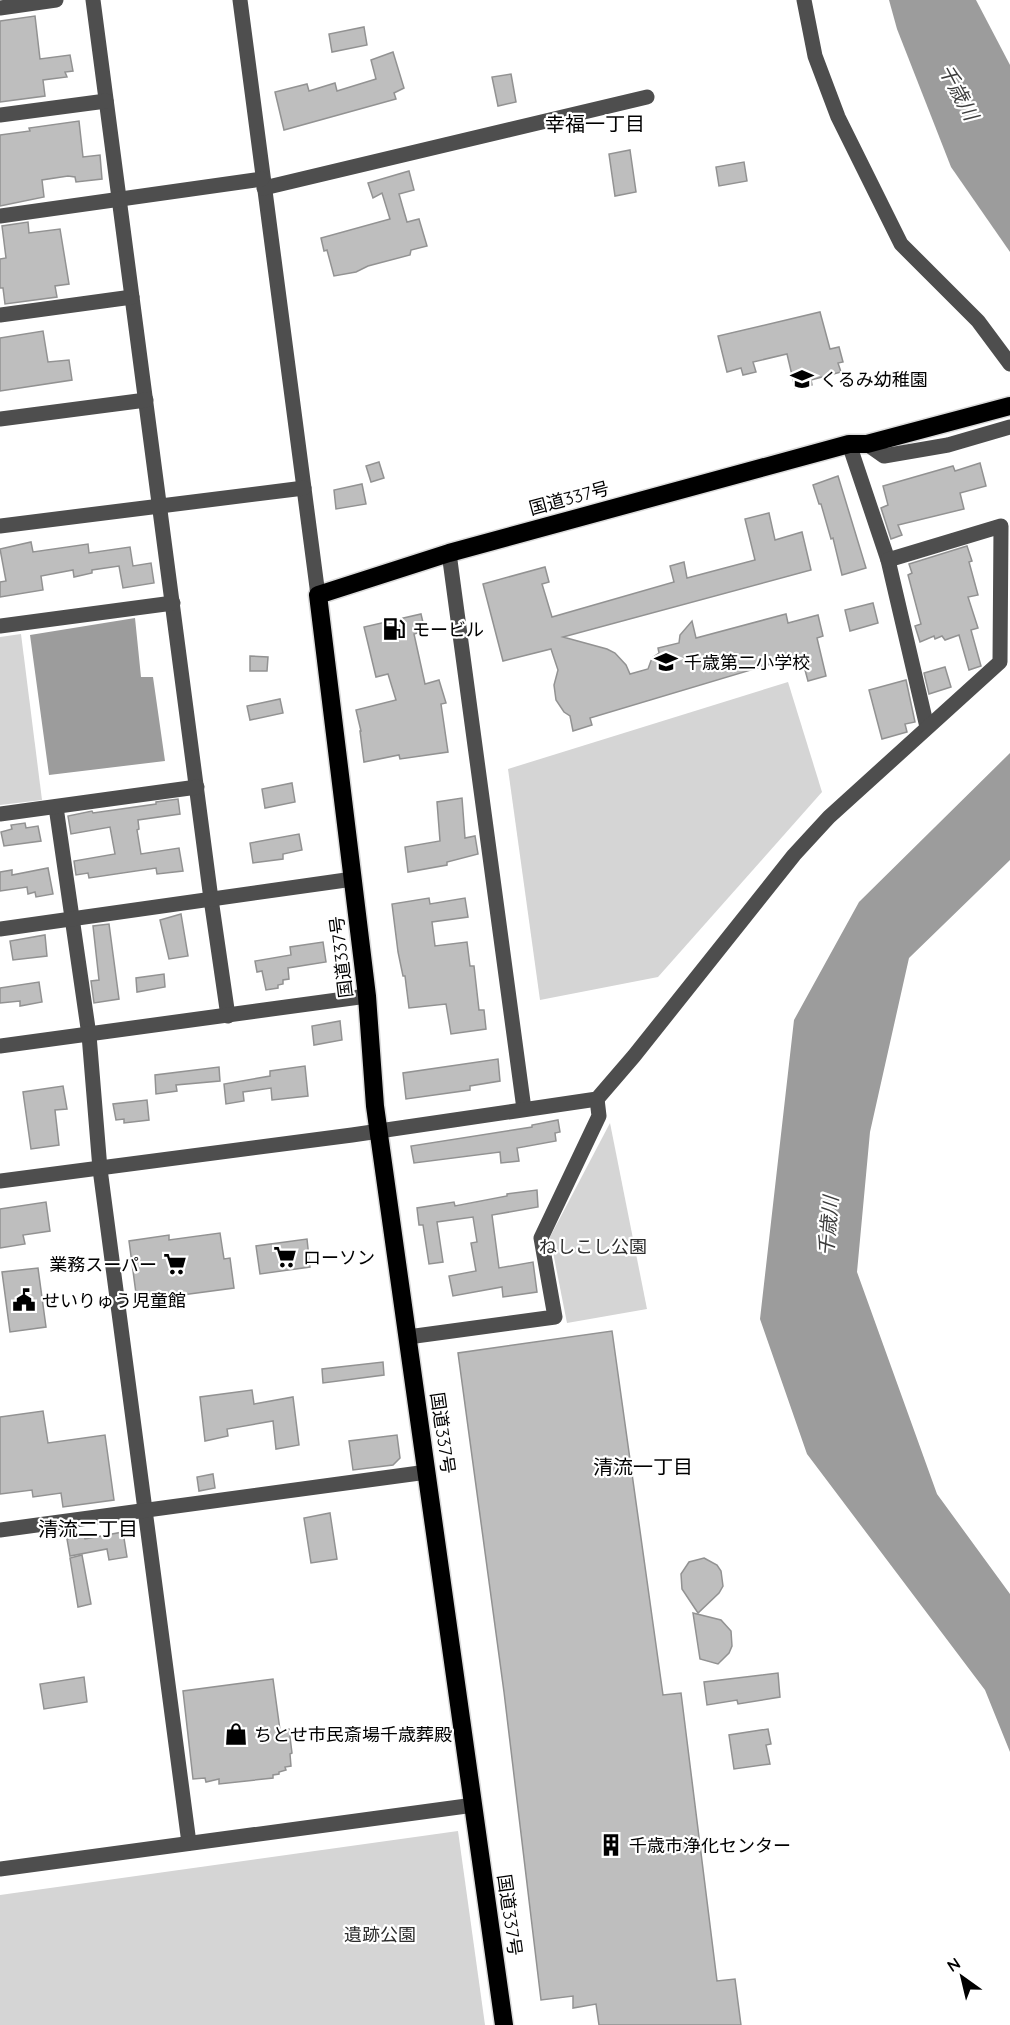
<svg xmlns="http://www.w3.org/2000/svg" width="1010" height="2025" font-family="Quicksand,'Noto Sans JP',sans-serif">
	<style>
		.green { fill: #d5d5d5 }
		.water { fill: #9c9c9c }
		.building { fill: #bebebe; stroke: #929292; stroke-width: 1.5 }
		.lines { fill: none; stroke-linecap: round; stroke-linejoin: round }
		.highway-casing { stroke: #dbdbdb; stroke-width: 21 }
		.minor { stroke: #4e4e4e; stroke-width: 15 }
		.highway { stroke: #000; stroke-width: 18 }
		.labels { text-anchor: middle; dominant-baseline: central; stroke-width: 4.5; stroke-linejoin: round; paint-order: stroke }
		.poi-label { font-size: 18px; fill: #000; stroke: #fff; text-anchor: start }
		.street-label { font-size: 18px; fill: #000; stroke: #fff }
		.park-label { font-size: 18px; fill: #2c2c2c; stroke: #fff }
		.water-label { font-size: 20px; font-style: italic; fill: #3d3d3d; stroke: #fff }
		.neighbourhood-label { font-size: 20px; fill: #000; stroke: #fff }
	</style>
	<rect width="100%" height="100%" fill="#fff"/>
	<g class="green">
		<polygon points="21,634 42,800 0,805 0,637"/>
		<polygon points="788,682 822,792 658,977 540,1000 508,769"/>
		<polygon points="610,1123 647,1309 567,1323 550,1237"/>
		<polygon points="458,1831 485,2025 0,2025 0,1895"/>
	</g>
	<g class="water">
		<polygon points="889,0 976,0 1010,65 1010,252 951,167 897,29"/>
		<polygon points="135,618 141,677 153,677 165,761 49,775 30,635"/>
		<polygon points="1010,753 1010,860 909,958 870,1132 857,1272 937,1494 1010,1594 1010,1752 985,1690 807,1454 760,1319 794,1020 859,902"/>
	</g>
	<g class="building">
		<polygon points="35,16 40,59 70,55 73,71 65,72 67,77 43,80 45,96 0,102 0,21"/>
		<polygon points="364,27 367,45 332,52 329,34"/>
		<polygon points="393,52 404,88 394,93 396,99 284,130 275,92 307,84 309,91 335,83 337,91 376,79 371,60"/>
		<polygon points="511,74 516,102 498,106 492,77"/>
		<polygon points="79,121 83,157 100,155 102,179 76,182 75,177 68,176 42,180 44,197 0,206 0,135 30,131 29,128"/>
		<polygon points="630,150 636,192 615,196 609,154"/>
		<polygon points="744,162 747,181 719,186 716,167"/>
		<polygon points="409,171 414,190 399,194 407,222 419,219 427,246 411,250 410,255 368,266 356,272 334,276 327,250 324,251 321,238 390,219 382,193 373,198 368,183"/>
		<polygon points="28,222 29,233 60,229 69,284 55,286 57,297 5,304 3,288 0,288 0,259 6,258 2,226"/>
		<polygon points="820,312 830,349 839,347 843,362 838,363 841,372 811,380 812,385 795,388 787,354 753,362 756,372 743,375 741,368 727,372 718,336"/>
		<polygon points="43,331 48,362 69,360 72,380 0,391 0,338"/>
		<polygon points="379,462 384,478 371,482 366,466"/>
		<polygon points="980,463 986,486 960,493 964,509 898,525 902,535 891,539 881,508 888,505 883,486 953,466 955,471"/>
		<polygon points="838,476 866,568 842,575 833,538 831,539 821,504 819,504 813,485"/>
		<polygon points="362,484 366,504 336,509 334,490"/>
		<polygon points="769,513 775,540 802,532 811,570 563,637 607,649 615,653 626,665 630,674 648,669 652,658 659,653 658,648 679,643 680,635 692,621 696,638 786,614 788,623 818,615 823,636 817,638 826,676 808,681 801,655 590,718 592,725 573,731 570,716 564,712 556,700 554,685 558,670 551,649 503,661 483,584 545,567 549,582 542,584 552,617 674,582 670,566 684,562 687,578 755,560 745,519"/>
		<polygon points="31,542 33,552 88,544 89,553 130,547 133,566 151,563 154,583 123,588 119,566 92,570 92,573 74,577 73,570 41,576 43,590 0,597 0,582 6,581 0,549"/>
		<polygon points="967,546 972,561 969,562 978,595 968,597 978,628 971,630 981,666 969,670 959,635 945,640 942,636 935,639 934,636 920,642 915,626 921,624 908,575 912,573 909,564"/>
		<polygon points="873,603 878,623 850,631 845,610"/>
		<polygon points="421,614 425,631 414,634 425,684 439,680 446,703 441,704 448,752 400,759 399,755 364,762 360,731 361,731 356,710 396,700 388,674 376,677 364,627"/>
		<polygon points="250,656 268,657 267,671 250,671"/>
		<polygon points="945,667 951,687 929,694 924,673"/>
		<polygon points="906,680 915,722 905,724 907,732 882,739 869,690"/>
		<polygon points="280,699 283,713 250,720 247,706"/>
		<polygon points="292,783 295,802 265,808 262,789"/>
		<polygon points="462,798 465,838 475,836 478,854 447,862 447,865 408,872 405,847 440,841 437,802"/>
		<polygon points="178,799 180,814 138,820 139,829 137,830 141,854 179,848 183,871 157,874 156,868 89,878 88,873 76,875 74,861 115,854 110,827 71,834 68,816 92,811 93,813 156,804 156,802"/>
		<polygon points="25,823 26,828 38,826 41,841 4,846 1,832 12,829 11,825"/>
		<polygon points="299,834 302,850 283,854 283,859 253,863 250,843"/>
		<polygon points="48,868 53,894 36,897 35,892 28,894 27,887 0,891 0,872 12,870 12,875"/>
		<polygon points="429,898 430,904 465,898 468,917 432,922 435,946 467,942 470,966 474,966 479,1010 484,1010 486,1029 451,1034 446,1004 409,1008 405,976 403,976 398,952 392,904"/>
		<polygon points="181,914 188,956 169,959 160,920"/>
		<polygon points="109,924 119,999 94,1003 91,981 99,980 93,926"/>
		<polygon points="45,935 47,956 13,960 10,941"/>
		<polygon points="323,942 326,962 288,968 289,979 283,980 283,984 278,985 278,988 266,990 262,971 257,972 255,961 291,955 290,947"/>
		<polygon points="164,974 165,987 137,992 136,978"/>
		<polygon points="39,982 42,1002 20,1006 20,1001 0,1003 0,988"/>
		<polygon points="340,1021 342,1040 314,1045 312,1026"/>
		<polygon points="498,1059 500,1081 470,1086 470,1090 406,1099 403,1073"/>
		<polygon points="305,1066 308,1096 272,1100 271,1088 243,1092 244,1101 226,1104 224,1084 270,1076 270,1071"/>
		<polygon points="219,1067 220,1081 176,1085 177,1091 156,1094 155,1075"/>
		<polygon points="63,1086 67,1109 55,1110 59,1145 31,1149 23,1092"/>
		<polygon points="147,1100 149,1120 124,1123 124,1119 116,1120 113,1104"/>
		<polygon points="558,1120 560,1132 555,1133 556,1141 517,1148 519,1161 501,1163 500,1152 414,1163 411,1146 532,1127 532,1125"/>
		<polygon points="537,1190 538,1207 492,1215 499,1268 533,1262 537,1292 503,1297 502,1287 453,1296 449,1276 476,1271 471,1243 477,1242 473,1217 437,1222 443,1262 429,1264 423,1225 419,1225 417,1208 454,1202 455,1206 507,1196 507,1194"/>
		<polygon points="46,1202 50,1231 23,1235 25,1244 0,1248 0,1209"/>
		<polygon points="220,1233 224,1259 230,1258 234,1288 137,1301 129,1241 169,1235 169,1240"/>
		<polygon points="307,1239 310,1267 260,1274 256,1246"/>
		<polygon points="38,1268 46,1327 10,1332 2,1272"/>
		<polygon points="612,1331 663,1695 681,1693 717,1981 735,1979 741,2025 599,2025 596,2004 573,2008 573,1996 541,2000 504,1692 458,1353"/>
		<polygon points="383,1362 384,1375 323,1383 322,1369"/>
		<polygon points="252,1390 254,1404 293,1397 299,1445 276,1449 273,1421 227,1429 228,1436 205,1441 200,1397"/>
		<polygon points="43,1411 48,1443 105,1435 114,1500 63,1507 61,1493 33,1497 32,1490 0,1494 0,1417"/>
		<polygon points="397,1435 400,1458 393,1465 353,1470 349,1441"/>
		<polygon points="213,1474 215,1488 199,1491 197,1477"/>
		<polygon points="330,1513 337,1559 311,1563 304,1518"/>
		<polygon points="123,1532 127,1557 109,1560 107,1549 70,1556 67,1539 84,1536 85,1539"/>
		<polygon points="82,1555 91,1604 78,1607 70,1558"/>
		<polygon points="704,1558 717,1565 721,1571 723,1586 719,1593 698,1613 682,1589 681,1574 689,1562"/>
		<polygon points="693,1613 721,1620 731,1631 732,1646 729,1653 718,1664 700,1659"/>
		<polygon points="778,1673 780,1697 738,1704 737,1700 707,1705 704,1682"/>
		<polygon points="84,1677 87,1702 44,1709 40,1684"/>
		<polygon points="273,1679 280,1730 289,1729 292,1753 290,1754 291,1766 285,1767 286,1770 279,1772 279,1774 273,1775 273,1778 219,1784 219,1779 206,1782 205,1778 193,1779 183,1691"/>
		<polygon points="768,1729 771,1744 766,1745 770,1764 734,1769 729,1735"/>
	</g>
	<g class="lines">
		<g class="highway-casing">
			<polyline id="highway" points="504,2025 375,1106 367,996 318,595 449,553 849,444 867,444 1010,406"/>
		</g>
		<g class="minor">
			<polyline points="93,0 211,899 228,1016"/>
			<polyline points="240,0 318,595"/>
			<polyline points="804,0 815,56 838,117 901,244 978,321 1010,364"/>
			<polyline points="0,8 56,0"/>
			<polyline points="0,115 106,101"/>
			<polyline points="264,188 647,97"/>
			<polyline points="0,216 262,179"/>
			<polyline points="0,315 132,297"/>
			<polyline points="0,419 146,400"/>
			<polyline points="849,444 888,560 927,727"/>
			<polyline points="867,444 884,456 948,445 1010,427"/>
			<polyline points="0,526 304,488"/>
			<polyline points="449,553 524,1109"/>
			<polyline points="0,626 173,603"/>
			<polyline points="56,807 89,1035 100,1169 189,1843"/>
			<polyline points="0,814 197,787"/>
			<polyline points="0,929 353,879"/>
			<polyline points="0,1046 367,996"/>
			<polyline points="0,1181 352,1135 597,1099 634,1056 794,855 829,817 1000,662 1001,526 888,560"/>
			<polyline points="408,1337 555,1317 541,1238 599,1116 597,1099"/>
			<polyline points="0,1530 427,1472"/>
			<polyline points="0,1869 474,1805"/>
		</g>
		<use href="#highway" class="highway"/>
	</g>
	<defs>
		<g id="school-bare" transform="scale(1.8)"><path d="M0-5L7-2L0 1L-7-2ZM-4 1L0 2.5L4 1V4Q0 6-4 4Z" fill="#000" stroke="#fff" stroke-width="2.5" paint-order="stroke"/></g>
		<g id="fuel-bare" transform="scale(1.8)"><path d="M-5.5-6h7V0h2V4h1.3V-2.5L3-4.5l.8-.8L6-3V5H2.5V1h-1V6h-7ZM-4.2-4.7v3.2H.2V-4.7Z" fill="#000" stroke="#fff" stroke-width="2.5" paint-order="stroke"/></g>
		<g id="supermarket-bare" transform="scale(1.8)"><path d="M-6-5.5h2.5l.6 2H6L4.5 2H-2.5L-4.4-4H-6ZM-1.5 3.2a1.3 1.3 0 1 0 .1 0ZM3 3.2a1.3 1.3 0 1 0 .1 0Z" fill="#000" stroke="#fff" stroke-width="2.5" paint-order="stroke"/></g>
		<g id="civic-bare" transform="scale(1.8)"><path d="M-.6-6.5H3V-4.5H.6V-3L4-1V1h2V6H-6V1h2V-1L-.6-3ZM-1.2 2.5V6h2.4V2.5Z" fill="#000" stroke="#fff" stroke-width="2.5" paint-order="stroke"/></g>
		<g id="shop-bare" transform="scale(1.8)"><path d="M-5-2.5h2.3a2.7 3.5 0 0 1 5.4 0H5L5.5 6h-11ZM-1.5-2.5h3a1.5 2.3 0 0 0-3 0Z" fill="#000" stroke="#fff" stroke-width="2.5" paint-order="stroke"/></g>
		<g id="building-bare" transform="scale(1.8)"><path d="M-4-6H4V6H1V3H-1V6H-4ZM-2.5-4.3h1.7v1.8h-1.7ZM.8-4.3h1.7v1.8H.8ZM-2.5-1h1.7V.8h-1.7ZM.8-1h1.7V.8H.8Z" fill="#000" stroke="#fff" stroke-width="2.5" paint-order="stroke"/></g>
	</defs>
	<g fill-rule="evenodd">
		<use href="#school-bare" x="802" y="379"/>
		<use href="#fuel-bare" x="394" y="629"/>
		<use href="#school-bare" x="666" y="662"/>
		<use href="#supermarket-bare" x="285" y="1257"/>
		<use href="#supermarket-bare" x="175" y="1264"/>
		<use href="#civic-bare" x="24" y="1300"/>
		<use href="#shop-bare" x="236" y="1734"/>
		<use href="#building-bare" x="611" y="1845"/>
	</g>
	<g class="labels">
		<g class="poi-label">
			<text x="820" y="379">くるみ幼稚園</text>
			<text x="412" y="629">モービル</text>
			<text x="684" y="662">千歳第二小学校</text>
			<text x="303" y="1257">ローソン</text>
			<text x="157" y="1264" text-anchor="end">業務スーパー</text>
			<text x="42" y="1300">せいりゅう児童館</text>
			<text x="254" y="1734">ちとせ市民斎場千歳葬殿</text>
			<text x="629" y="1845">千歳市浄化センター</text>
		</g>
		<g class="street-label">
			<text transform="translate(569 498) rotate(-15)">国道337号</text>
			<text transform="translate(341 957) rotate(-97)">国道337号</text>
			<text transform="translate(443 1433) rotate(82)">国道337号</text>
			<text transform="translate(510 1915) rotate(82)">国道337号</text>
		</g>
		<g class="park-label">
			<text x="593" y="1246">ねしこし公園</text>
			<text x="380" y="1934">遺跡公園</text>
		</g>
		<g class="water-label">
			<text transform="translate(959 92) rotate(62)">千歳川</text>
			<text transform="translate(828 1226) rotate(-85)">千歳川</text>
		</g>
		<g class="neighbourhood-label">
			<text x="595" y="123">幸福一丁目</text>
			<text x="643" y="1466">清流一丁目</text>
			<text x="88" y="1528">清流二丁目</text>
		</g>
	</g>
	<g transform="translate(962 1977) rotate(326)" stroke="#ffffff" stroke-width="4.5" paint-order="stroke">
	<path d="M0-4.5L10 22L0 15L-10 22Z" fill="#000000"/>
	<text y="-9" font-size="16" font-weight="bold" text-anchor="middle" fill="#000000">N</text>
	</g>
</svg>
